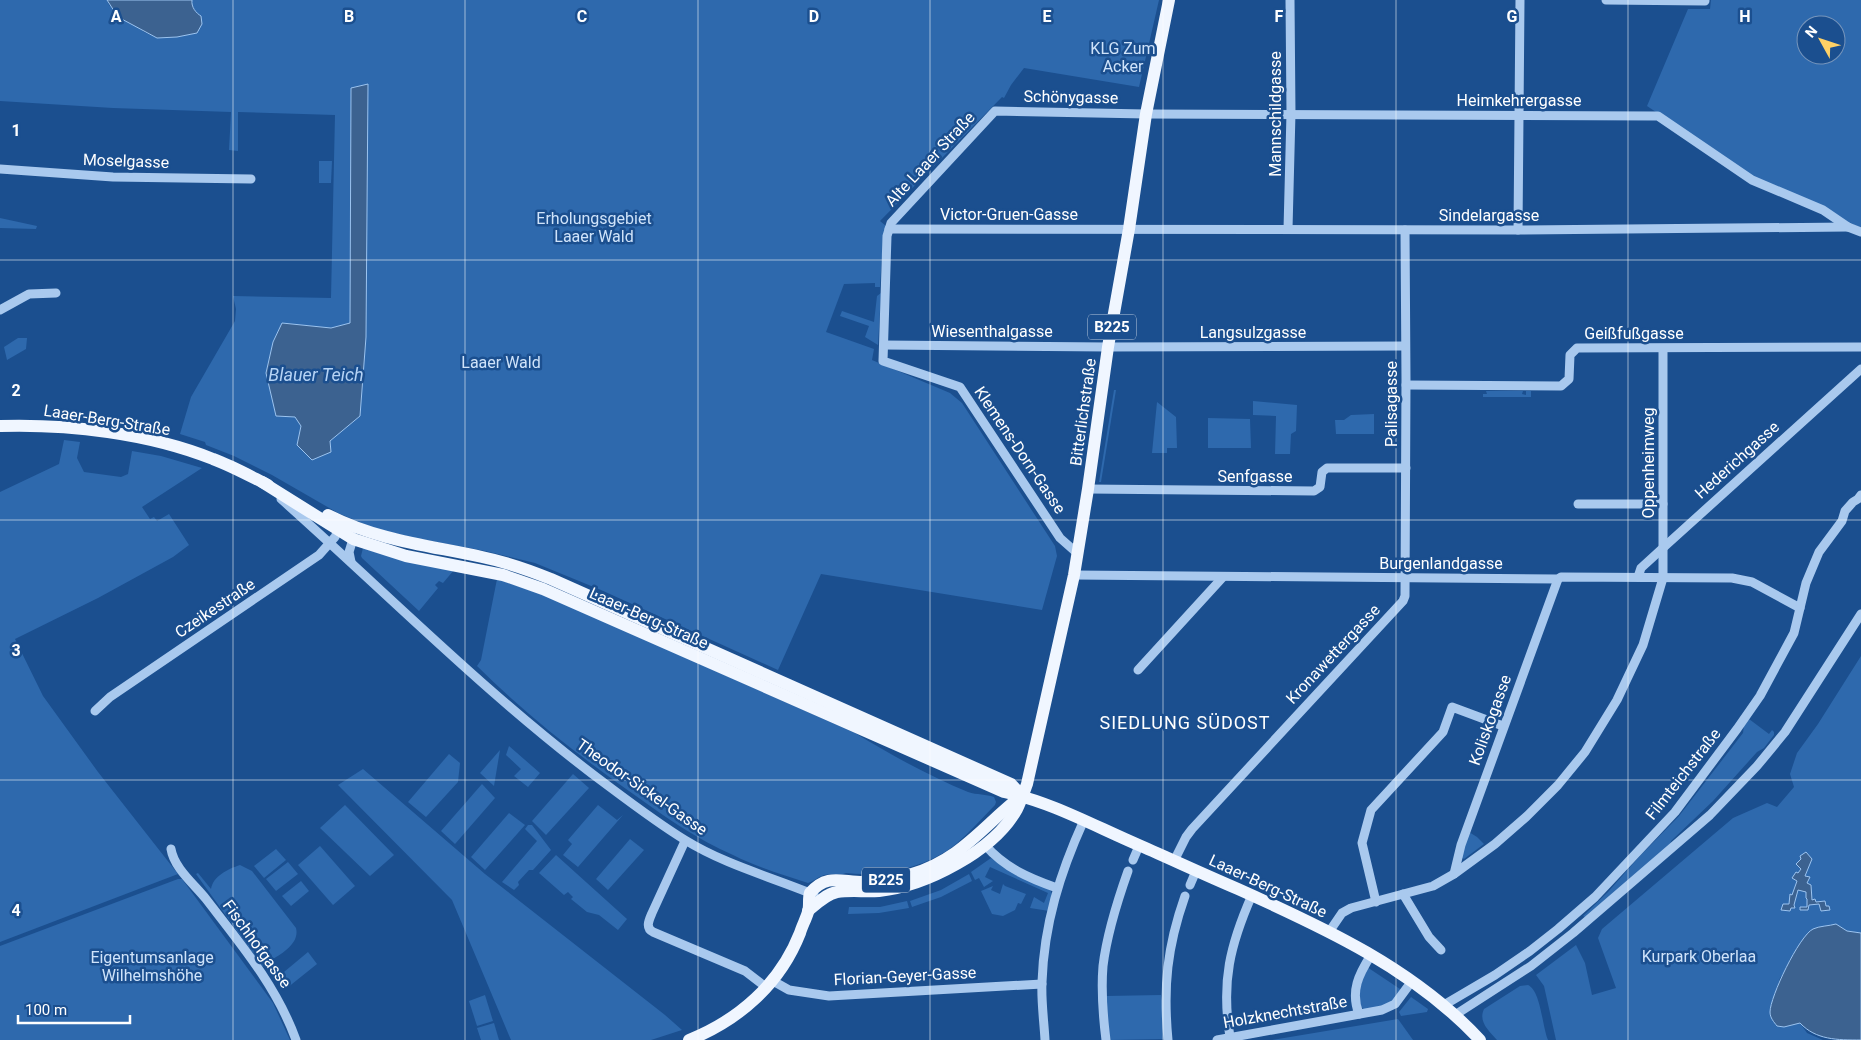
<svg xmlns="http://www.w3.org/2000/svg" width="1861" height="1040" font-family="Roboto,sans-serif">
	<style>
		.green { fill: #2e69ad; fill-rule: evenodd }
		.water { fill: #3c6290; stroke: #9cc4f0 }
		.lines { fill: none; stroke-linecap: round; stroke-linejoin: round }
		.minor { stroke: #a9c9ee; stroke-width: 9 }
		.major { stroke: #f0f6ff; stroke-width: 12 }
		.grid { fill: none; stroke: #fff; stroke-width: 1; stroke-opacity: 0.55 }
		.labels { text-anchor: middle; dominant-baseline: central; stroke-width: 5; stroke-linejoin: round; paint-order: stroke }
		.shield { fill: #1b4f8f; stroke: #bbcadd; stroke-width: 1 }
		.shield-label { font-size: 15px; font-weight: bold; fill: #fff }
		.park-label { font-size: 16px; fill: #cfe3fa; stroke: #1b4f8f }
		.street-label { font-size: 16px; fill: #fff; stroke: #1b4f8f }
		.water-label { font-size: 18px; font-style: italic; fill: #b5d3f5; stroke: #1b4f8f }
		.neighbourhood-label { font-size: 18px; letter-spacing: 1px; fill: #fff; stroke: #1b4f8f }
		.grid-label { font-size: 16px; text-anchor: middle; font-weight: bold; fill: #fff; stroke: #1b4f8f; stroke-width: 5; stroke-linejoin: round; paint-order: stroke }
	</style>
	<rect width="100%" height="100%" fill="#1b4f8f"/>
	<g class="green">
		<path d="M 0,0 L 107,0 L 109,5 L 144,32 L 157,38 L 177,37 L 196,13 L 191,3 L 192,0 L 1159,0 L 1139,87 L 1024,68 L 1011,85 L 1004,98 L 1002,97 L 880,221 L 886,226 L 883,239 L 880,287 L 875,287 L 875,283 L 844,284 L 826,332 L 874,349 L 872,360 L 950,393 L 962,403 L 1055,546 L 1057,556 L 1042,610 L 821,574 L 778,670 L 601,590 L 535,563 L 485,551 L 410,537 L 374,528 L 338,513 L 272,475 L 234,456 L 206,445 L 205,442 L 180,434 L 191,397 L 235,321 L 236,309 L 233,296 L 331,298 L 335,115 L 238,112 L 238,151 L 229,150 L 231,112 L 113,108 L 0,101 ZM 368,85 L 366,337 L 360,416 L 330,441 L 301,426 L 295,416 L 276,415 L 266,373 L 273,342 L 282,323 L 331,328 L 350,323 L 351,88 Z"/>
		<path d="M 1711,0 L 1861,0 L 1861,228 L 1754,178 L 1647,106 L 1688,9 L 1710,9 ZM 1806,25 L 1836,25 L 1836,55 L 1806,55 Z"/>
		<polygon points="319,161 332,161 331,183 319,183"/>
		<polygon points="0,218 37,226 36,229 0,228"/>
		<polygon points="881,293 878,345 865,337 869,326 840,316 842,311 874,322 877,296"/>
		<polygon points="18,338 27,338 26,349 7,360 4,347"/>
		<polygon points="1114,390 1116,390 1101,482 1099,482"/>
		<polygon points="1486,391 1523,391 1522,394 1526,395 1526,391 1531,391 1531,397 1483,397 1483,394 1487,394"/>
		<polygon points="1253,401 1297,405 1296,431 1291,434 1290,454 1275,454 1276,416 1253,415"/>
		<polygon points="1157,402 1176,417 1177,448 1167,448 1167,453 1152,453"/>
		<polygon points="1374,414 1374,434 1336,434 1335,420 1344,420 1351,415"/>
		<polygon points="1208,418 1250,419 1251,448 1208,448"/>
		<polygon points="64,440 80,442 77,458 84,472 121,477 128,474 132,451 161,456 202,468 142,507 150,519 154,517 157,521 169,514 189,545 173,557 98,598 15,639 43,696 98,772 178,874 0,942 0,492 59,464"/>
		<polygon points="363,548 405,561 454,570 443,583 439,581 435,585 438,588 419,611 362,558 361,556"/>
		<path d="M 497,579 L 547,596 L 855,733 C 891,755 929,776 968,792 C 977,795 986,794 994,797 L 996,802 L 995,805 C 982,818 970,832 956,844 C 926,868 883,877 846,873 C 839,876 831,873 824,875 C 818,877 814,881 808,883 C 783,875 757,867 733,855 C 698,840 667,818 636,796 C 580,757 525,714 477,666 L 481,660 Z"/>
		<polygon points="1861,656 1861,933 1847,931 1836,924 1790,959 1786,971 1780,978 1770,1012 1784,1027 1800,1023 1807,1033 1823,1040 1556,1040 1544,986 1536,975 1576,945 1585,963 1592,995 1616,988 1598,938 1602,929 1733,818 1767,803 1777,807 1794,787 1790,774 1797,753 1818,724"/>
		<polygon points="1749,719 1769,734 1772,730 1774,732 1774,735 1764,748 1757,752 1713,801 1671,841 1670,845 1585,917 1583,916 1608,892 1638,858 1679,816 1743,733 1744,725"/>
		<polygon points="509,746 540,773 528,787 514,776 521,769 506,755"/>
		<polygon points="500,750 494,786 480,773"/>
		<polygon points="449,754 460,763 458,782 426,817 408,802"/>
		<polygon points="363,769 485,874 665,1015 682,1030 651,1040 511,1040 452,900 338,785"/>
		<polygon points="573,774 589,788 546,835 532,821"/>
		<polygon points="482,784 495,798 455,844 441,831"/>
		<polygon points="345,805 394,855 370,876 320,828"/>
		<polygon points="598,805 617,820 623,815 578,867 563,855 572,844 568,840"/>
		<polygon points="509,813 525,825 485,870 471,857"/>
		<polygon points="528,825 532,825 551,850 533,870 529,870 518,882 519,885 514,890 502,882 537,841 525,829"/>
		<polygon points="1469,832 1477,837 1484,844 1464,859 1461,857"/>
		<polygon points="630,839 644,850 608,890 596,879"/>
		<polygon points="320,846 355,886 333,905 298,865"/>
		<polygon points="276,849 286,860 264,878 254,866"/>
		<polygon points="556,855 627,919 618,930 599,915 587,912 571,899 573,897 568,892 564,895 539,873"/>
		<polygon points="991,858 1050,889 1052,894 1049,911 1030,908 1034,897 1044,903 1048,893 990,867 985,877 993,881 984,887 979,878 975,880 971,872"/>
		<polygon points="288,862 298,874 276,891 266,879"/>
		<path d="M 240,865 L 252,871 L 296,928 C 300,944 281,954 270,961 L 264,960 L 267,964 L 263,967 L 196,874 L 198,873 L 211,889 C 213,876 228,869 240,865 Z"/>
		<polygon points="969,874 972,881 941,897 912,907 910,901 941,890"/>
		<polygon points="178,879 182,879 273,1003 290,1040 0,1040 0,946"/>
		<polygon points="301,881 309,891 291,906 282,896"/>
		<polygon points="1003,884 1005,886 1026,894 1021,904 1018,903 1015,910 1003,916 992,914 981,891 993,886 991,890 1000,894"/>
		<polygon points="907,901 909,908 879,913 848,914 849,907 880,907"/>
		<polygon points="308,952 317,964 287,988 278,977"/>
		<path d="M 1367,967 L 1400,989 C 1398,1006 1379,1008 1365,1010 L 1360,1006 L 1358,993 Z"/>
		<path d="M 1528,985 C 1541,991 1542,1026 1548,1040 L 1497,1040 C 1489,1031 1478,1022 1484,1009 L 1520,986 Z"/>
		<polygon points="485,995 493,1021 477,1026 469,1001"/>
		<polygon points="1161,995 1165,1039 1110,1040 1106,996"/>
		<polygon points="1411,997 1428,1009 1427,1012 1401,1016 1399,1012"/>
		<polygon points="1398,1019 1413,1040 1272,1040"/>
		<polygon points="494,1023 499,1040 481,1040 477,1028"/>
	</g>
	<g class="water">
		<path d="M 107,0 L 192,0 C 191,7 196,13 201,16 L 202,24 L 197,33 L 177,37 L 157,38 L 118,17 Z"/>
		<polygon points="368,84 366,337 360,416 330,441 331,452 312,460 297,445 301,426 295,417 276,416 266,373 273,342 282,323 331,328 350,323 351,88"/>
		<polygon points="1806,852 1812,859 1805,876 1810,877 1807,883 1811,885 1812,900 1815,899 1816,902 1825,901 1826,906 1829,906 1830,910 1821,911 1819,904 1809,905 1808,910 1800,910 1800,907 1807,907 1807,899 1806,898 1806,892 1798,890 1794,905 1795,908 1791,908 1790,911 1781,910 1783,904 1789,904 1790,894 1792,895 1797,881 1792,878 1796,872 1798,873 1801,869 1796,864 1801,859 1800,856"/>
		<path d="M 1836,924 L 1847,931 L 1861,933 L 1861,1040 C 1837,1040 1816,1040 1800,1023 L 1784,1027 L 1777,1026 C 1774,1022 1770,1018 1770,1012 C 1770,997 1799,936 1813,929 C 1819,926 1829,926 1836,924 Z"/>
	</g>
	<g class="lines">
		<g class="minor">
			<polyline points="1606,0 1705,1"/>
			<polyline points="0,169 113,177 251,179"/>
			<polyline points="889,229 1518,230 1848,227"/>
			<polyline points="1288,229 1291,113 1290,0"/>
			<polyline points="1518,230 1520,0"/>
			<polyline points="0,310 29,294 56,293"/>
			<polyline points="884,345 1108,347 1405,346"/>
			<polyline points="1406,385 1561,386 1569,379 1570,355 1577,348 1861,347"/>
			<polyline points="1088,489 1314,491 1320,487 1322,472 1327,468 1406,468"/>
			<path d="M 281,499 C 390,596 493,701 611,788 C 635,806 659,824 685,840 C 724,864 768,876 810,893 L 814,893"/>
			<polyline points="1578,504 1663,504"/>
			<polyline points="1077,553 1060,538 960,387 883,361 887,236 891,223 995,111 1146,114 1658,116 1752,180 1823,210 1848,227 1861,232"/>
			<polyline points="351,562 349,552 353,539 352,535"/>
			<polyline points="1074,575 1558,579 1561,577 1732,578 1752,582 1800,608"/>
			<polyline points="1638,577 1641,568 1664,547 1861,369"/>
			<polyline points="1138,670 1223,577"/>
			<polyline points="95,711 110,697 319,555 335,537 340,526"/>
			<path d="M 685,841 L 652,913 C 649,920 645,928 653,932 L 745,971 L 767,988"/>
			<path d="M 985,845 C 1005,868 1029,878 1057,888"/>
			<path d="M 171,849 C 174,868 194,884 206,899 C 240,943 277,987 296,1040"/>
			<polyline points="1133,860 1139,846"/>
			<polyline points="1174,861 1186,837 1192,829 1403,601 1405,596 1406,379 1405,230"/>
			<polyline points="1454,874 1461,845 1558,579"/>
			<polyline points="1190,885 1196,871"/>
			<polyline points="1403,894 1429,937 1441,950"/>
			<polyline points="1376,902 1362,843 1371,810 1443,732 1452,707 1503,726"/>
			<polyline points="1329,932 1342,913 1351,908 1433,886 1454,874 1495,844 1526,817 1558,785 1585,752 1617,700 1643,645 1663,578 1663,349"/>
			<polyline points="773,981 789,990 829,996 1042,984"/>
			<polyline points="1444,1005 1495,975 1530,951 1558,929 1595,897 1675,812 1737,729 1760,696 1794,633 1806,583 1819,552 1842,521 1845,511 1853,502 1858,499 1861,495"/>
			<path d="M 1359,1014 C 1350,991 1359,974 1371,955"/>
			<polyline points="1455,1015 1531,966 1573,933 1710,815 1757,766 1785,732 1861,614"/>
			<path d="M 1230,1037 C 1221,982 1230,945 1252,895"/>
			<path d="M 1045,1040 C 1044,1021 1041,1001 1042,982 C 1044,924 1060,873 1084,820"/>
			<path d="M 1106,1040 C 1103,1016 1101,990 1103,966 C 1107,933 1117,902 1128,871"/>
			<path d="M 1168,1040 C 1163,987 1167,947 1185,896"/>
			<polyline points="1217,1040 1382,1010 1395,1004 1412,981"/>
		</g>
		<g class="major">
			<path d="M 0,426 C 69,424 148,433 213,459 C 232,466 250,476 268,485"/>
			<path d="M 262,482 L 353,539 L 406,556 L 503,575 L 543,589 L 1004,792 C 1052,802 1096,827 1141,846 C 1173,860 1205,875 1238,889 C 1325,928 1414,969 1480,1040"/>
			<path d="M 328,515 C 380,541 427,545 482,557 C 506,562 529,570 551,579 L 1011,784 L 1022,796"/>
			<path d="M 808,911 C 816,904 826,894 837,892 C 851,890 865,892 879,891 C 926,886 994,851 1017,809 C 1021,801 1024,792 1027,784 L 1074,575 L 1088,489 L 1108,347 L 1129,229 L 1146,114 L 1169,0"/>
			<path d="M 689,1040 C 739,1020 780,984 800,933 C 802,926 806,919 808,912 C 810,906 808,899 810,893 C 828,872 843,883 866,882 C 882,882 897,879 912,874 C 961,859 982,827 1020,797"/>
		</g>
	</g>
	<path class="grid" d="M 233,0 L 233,1040M 465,0 L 465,1040M 698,0 L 698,1040M 930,0 L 930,1040M 1163,0 L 1163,1040M 1396,0 L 1396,1040M 1628,0 L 1628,1040M 0,260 L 1861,260M 0,520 L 1861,520M 0,780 L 1861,780"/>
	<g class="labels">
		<g class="shield">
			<rect x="1088" y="314.5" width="48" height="25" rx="4"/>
			<rect x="862" y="867.5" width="48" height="25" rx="4"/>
		</g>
		<g class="shield-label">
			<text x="1112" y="327">B225</text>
			<text x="886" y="880">B225</text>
		</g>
		<g class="park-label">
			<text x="1123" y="48">KLG Zum<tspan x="1123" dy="18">Acker</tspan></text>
			<text x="594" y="218">Erholungsgebiet<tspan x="594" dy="18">Laaer Wald</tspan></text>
			<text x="501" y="362">Laaer Wald</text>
			<text x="1699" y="956">Kurpark Oberlaa</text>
			<text x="152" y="957">Eigentumsanlage<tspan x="152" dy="18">Wilhelmshöhe</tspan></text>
		</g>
		<g class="street-label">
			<text transform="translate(1071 97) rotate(1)">Schönygasse</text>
			<text x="1519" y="100">Heimkehrergasse</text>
			<text transform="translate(1275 114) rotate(-90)">Mannschildgasse</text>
			<text transform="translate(930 159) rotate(-47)">Alte Laaer Straße</text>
			<text transform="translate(126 161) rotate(2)">Moselgasse</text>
			<text x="1009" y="214">Victor-Gruen-Gasse</text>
			<text x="1489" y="215">Sindelargasse</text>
			<text x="992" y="331">Wiesenthalgasse</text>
			<text x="1253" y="332">Langsulzgasse</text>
			<text x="1634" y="333">Geißfußgasse</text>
			<text transform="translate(1391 404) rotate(-90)">Palisagasse</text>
			<text transform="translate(1083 412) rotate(-82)">Bitterlichstraße</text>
			<text transform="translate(107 420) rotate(9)">Laaer-Berg-Straße</text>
			<text transform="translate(1020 450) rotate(56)">Klemens-Dorn-Gasse</text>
			<text transform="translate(1737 460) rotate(-42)">Hederichgasse</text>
			<text transform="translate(1648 463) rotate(-90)">Oppenheimweg</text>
			<text x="1255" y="476">Senfgasse</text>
			<text x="1441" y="563">Burgenlandgasse</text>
			<text transform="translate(215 608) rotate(-34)">Czeikestraße</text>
			<text transform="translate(649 618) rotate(24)">Laaer-Berg-Straße</text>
			<text transform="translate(1333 654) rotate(-47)">Kronawettergasse</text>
			<text transform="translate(1490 720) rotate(-70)">Koliskogasse</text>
			<text transform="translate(1683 774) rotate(-52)">Filmteichstraße</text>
			<text transform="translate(642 787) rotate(35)">Theodor-Sickel-Gasse</text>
			<text transform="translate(1268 886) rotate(25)">Laaer-Berg-Straße</text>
			<text transform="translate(257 944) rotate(54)">Fischhofgasse</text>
			<text transform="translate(905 976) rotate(-3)">Florian-Geyer-Gasse</text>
			<text transform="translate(1285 1012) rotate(-10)">Holzknechtstraße</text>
		</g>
		<g class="water-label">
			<text x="316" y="374">Blauer Teich</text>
		</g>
		<g class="neighbourhood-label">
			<text x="1185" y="722">SIEDLUNG SÜDOST</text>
		</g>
	</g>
	<g class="grid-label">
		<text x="116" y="22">A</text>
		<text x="349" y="22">B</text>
		<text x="582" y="22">C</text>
		<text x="814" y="22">D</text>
		<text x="1047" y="22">E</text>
		<text x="1279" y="22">F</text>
		<text x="1512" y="22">G</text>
		<text x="1745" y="22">H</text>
		<text x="16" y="136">1</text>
		<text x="16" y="396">2</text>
		<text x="16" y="656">3</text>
		<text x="16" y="916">4</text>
	</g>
	<g transform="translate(1821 40) rotate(310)"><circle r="24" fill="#1b4f8f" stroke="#7695bc"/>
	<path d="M0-4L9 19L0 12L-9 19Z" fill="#ffd166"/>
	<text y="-8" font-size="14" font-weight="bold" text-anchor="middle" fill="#ffffff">N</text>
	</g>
	<path d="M18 1015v8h112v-8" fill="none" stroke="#ffffff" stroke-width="2.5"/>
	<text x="25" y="1015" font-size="15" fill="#ffffff" stroke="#1b4f8f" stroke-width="4" paint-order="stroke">100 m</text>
</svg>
